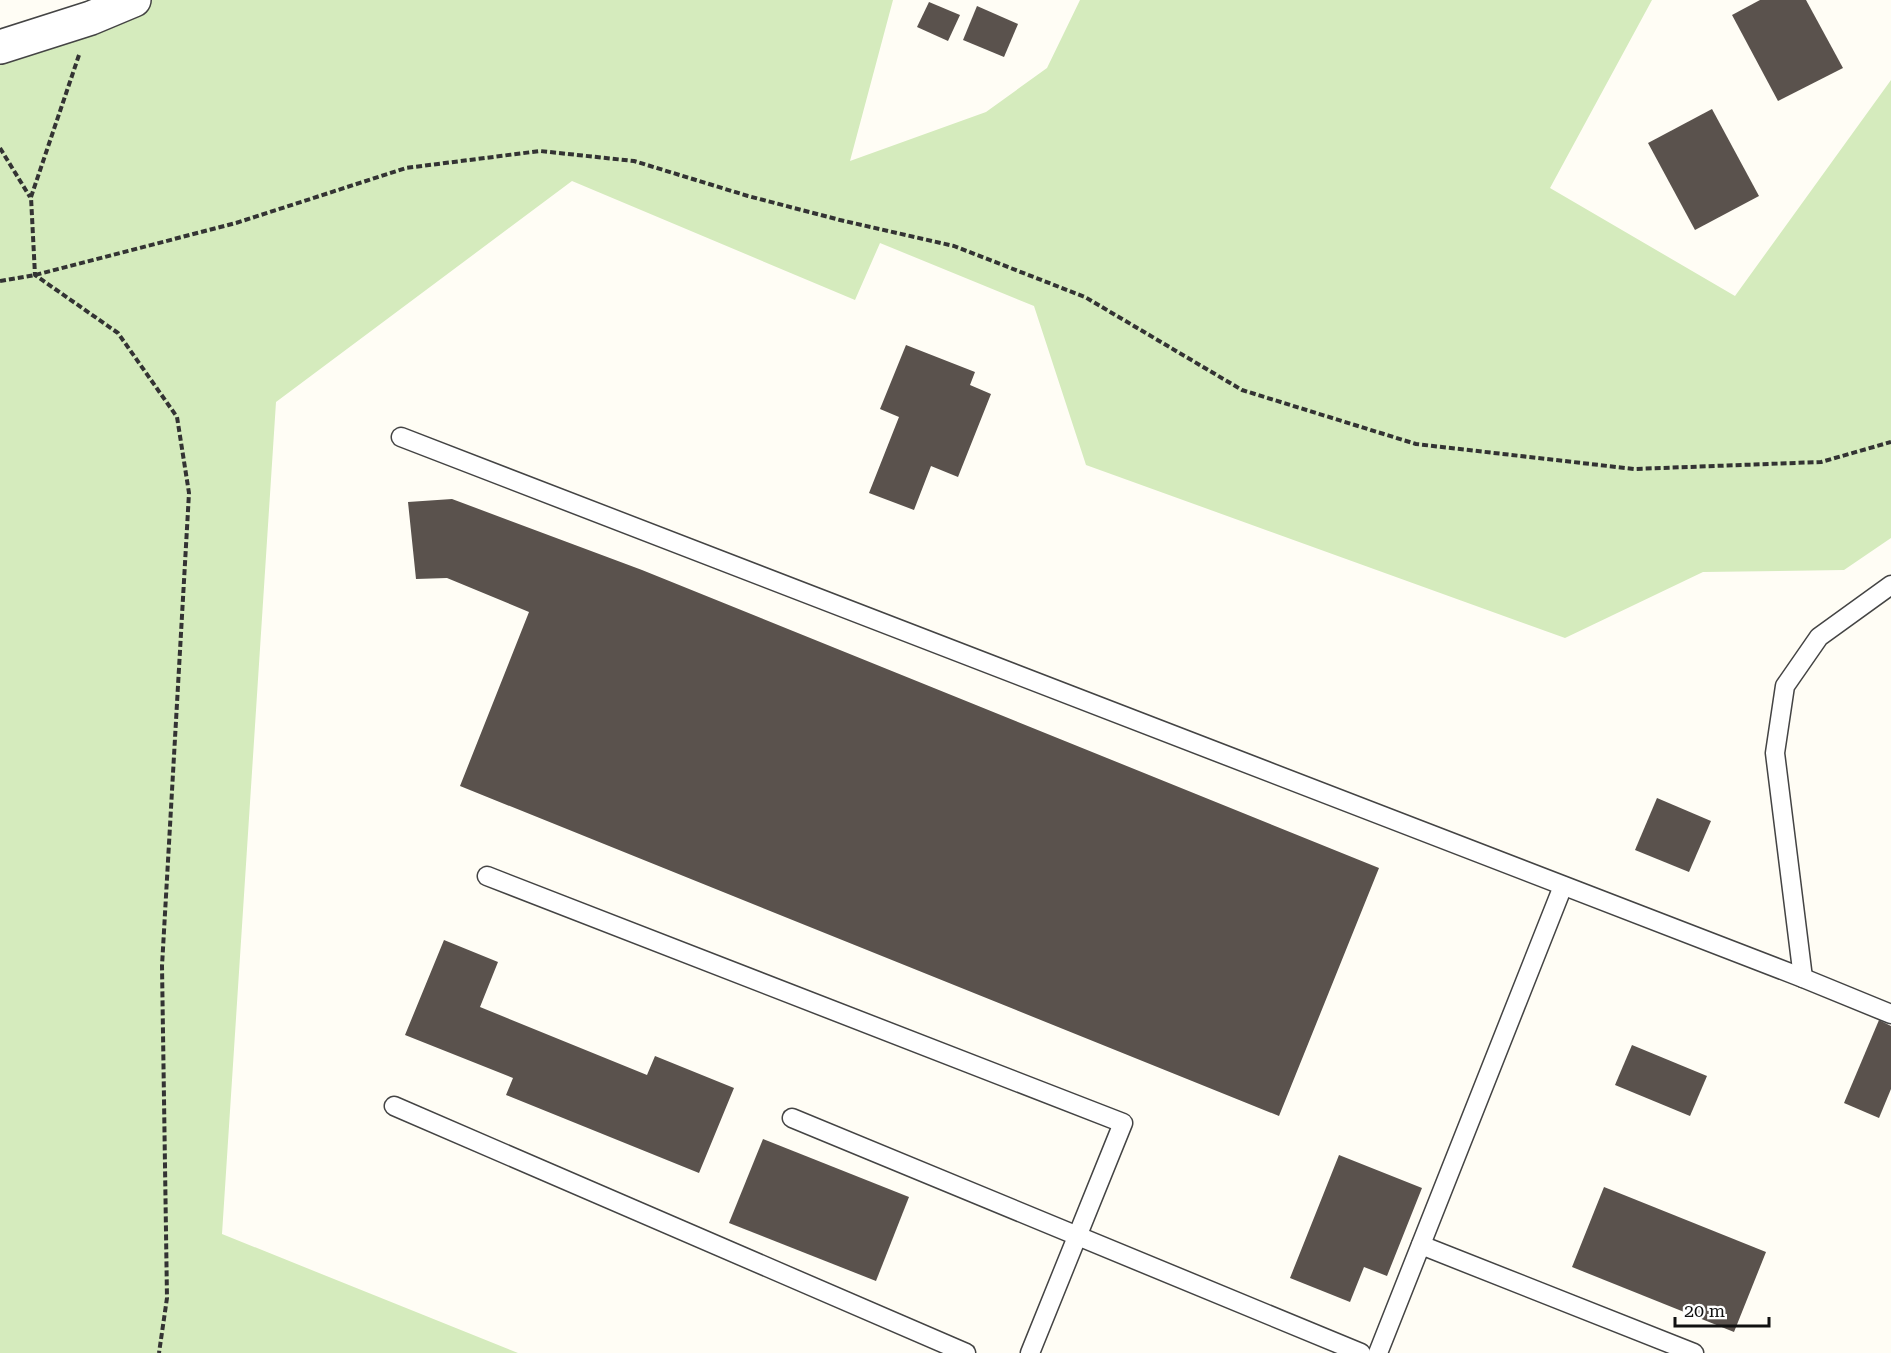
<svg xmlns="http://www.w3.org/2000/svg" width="1891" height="1353" font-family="'Roboto Serif',serif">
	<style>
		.green { fill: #d5ebbd }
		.building { fill: #5a524d }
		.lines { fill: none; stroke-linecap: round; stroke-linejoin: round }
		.service-casing { stroke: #444; stroke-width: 21 }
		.minor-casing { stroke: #444; stroke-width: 36 }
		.path { stroke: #333; stroke-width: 4; stroke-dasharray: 6 3; stroke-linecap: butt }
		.service { stroke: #fff; stroke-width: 18 }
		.minor { stroke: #fff; stroke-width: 33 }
	</style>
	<rect width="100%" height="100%" fill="#fffdf5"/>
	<polygon class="green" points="134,0 893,0 850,161 986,112 1047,68 1080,0 1652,0 1550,188 1735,296 1891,80 1891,538 1844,570 1703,572 1565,638 1086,465 1034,306 880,243 855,300 572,181 276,402 222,1234 518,1353 0,1353 0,47"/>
	<g class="building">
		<polygon points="1760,0 1806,0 1843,68 1778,101 1732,15"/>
		<polygon points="929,2 960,15 948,41 917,27"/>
		<polygon points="977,6 1018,24 1004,57 963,40"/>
		<polygon points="1712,109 1759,196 1695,230 1648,143"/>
		<polygon points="906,345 975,372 970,385 991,394 958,477 931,466 914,510 869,493 899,417 880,409"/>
		<polygon points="452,499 642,570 1379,868 1279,1116 460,786 529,612 447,578 416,579 408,502"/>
		<polygon points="1657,798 1711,821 1689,872 1635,850"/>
		<polygon points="444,940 498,962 480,1007 647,1075 655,1056 734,1088 699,1173 506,1095 513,1078 405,1035"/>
		<polygon points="1879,1020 1891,1026 1891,1089 1879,1118 1844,1103"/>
		<polygon points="1632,1045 1707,1076 1690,1116 1615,1085"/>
		<polygon points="763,1139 909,1197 876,1281 729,1223"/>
		<polygon points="1339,1155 1422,1188 1387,1276 1364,1267 1350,1302 1290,1278"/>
		<polygon points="1604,1187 1766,1252 1734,1332 1572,1267"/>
	</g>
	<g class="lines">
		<g class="service-casing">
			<g id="service">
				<polyline points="401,437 1803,978 1891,1014"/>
				<polyline points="487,876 1123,1123 1030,1353"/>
				<polyline points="1803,978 1775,753 1785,686 1819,637 1891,585"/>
				<polyline points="394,1106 966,1353"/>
				<polyline points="792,1118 1361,1353"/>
				<polyline points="1421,1245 1694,1353"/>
				<polyline points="1378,1353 1563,886"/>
			</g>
		</g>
		<g class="minor-casing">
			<polyline id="minor" points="0,47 91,18 134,0"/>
		</g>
		<g class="path">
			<polyline points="79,55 31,197 35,275 118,333 177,417 189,493 162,966 167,1298 159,1353"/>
			<polyline points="0,148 30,197"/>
			<polyline points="0,281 35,275 236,223 406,168 540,151 634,161 748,196 840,220 954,246 1085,297 1242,390 1416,444 1634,469 1821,462 1891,442"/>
		</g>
		<use href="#service" class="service"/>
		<use href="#minor" class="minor"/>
	</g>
	<path d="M1675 1317v9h94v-9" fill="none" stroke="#111111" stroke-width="3"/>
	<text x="1684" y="1317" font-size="18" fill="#111111" stroke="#ffffff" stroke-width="4.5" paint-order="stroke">20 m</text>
</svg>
